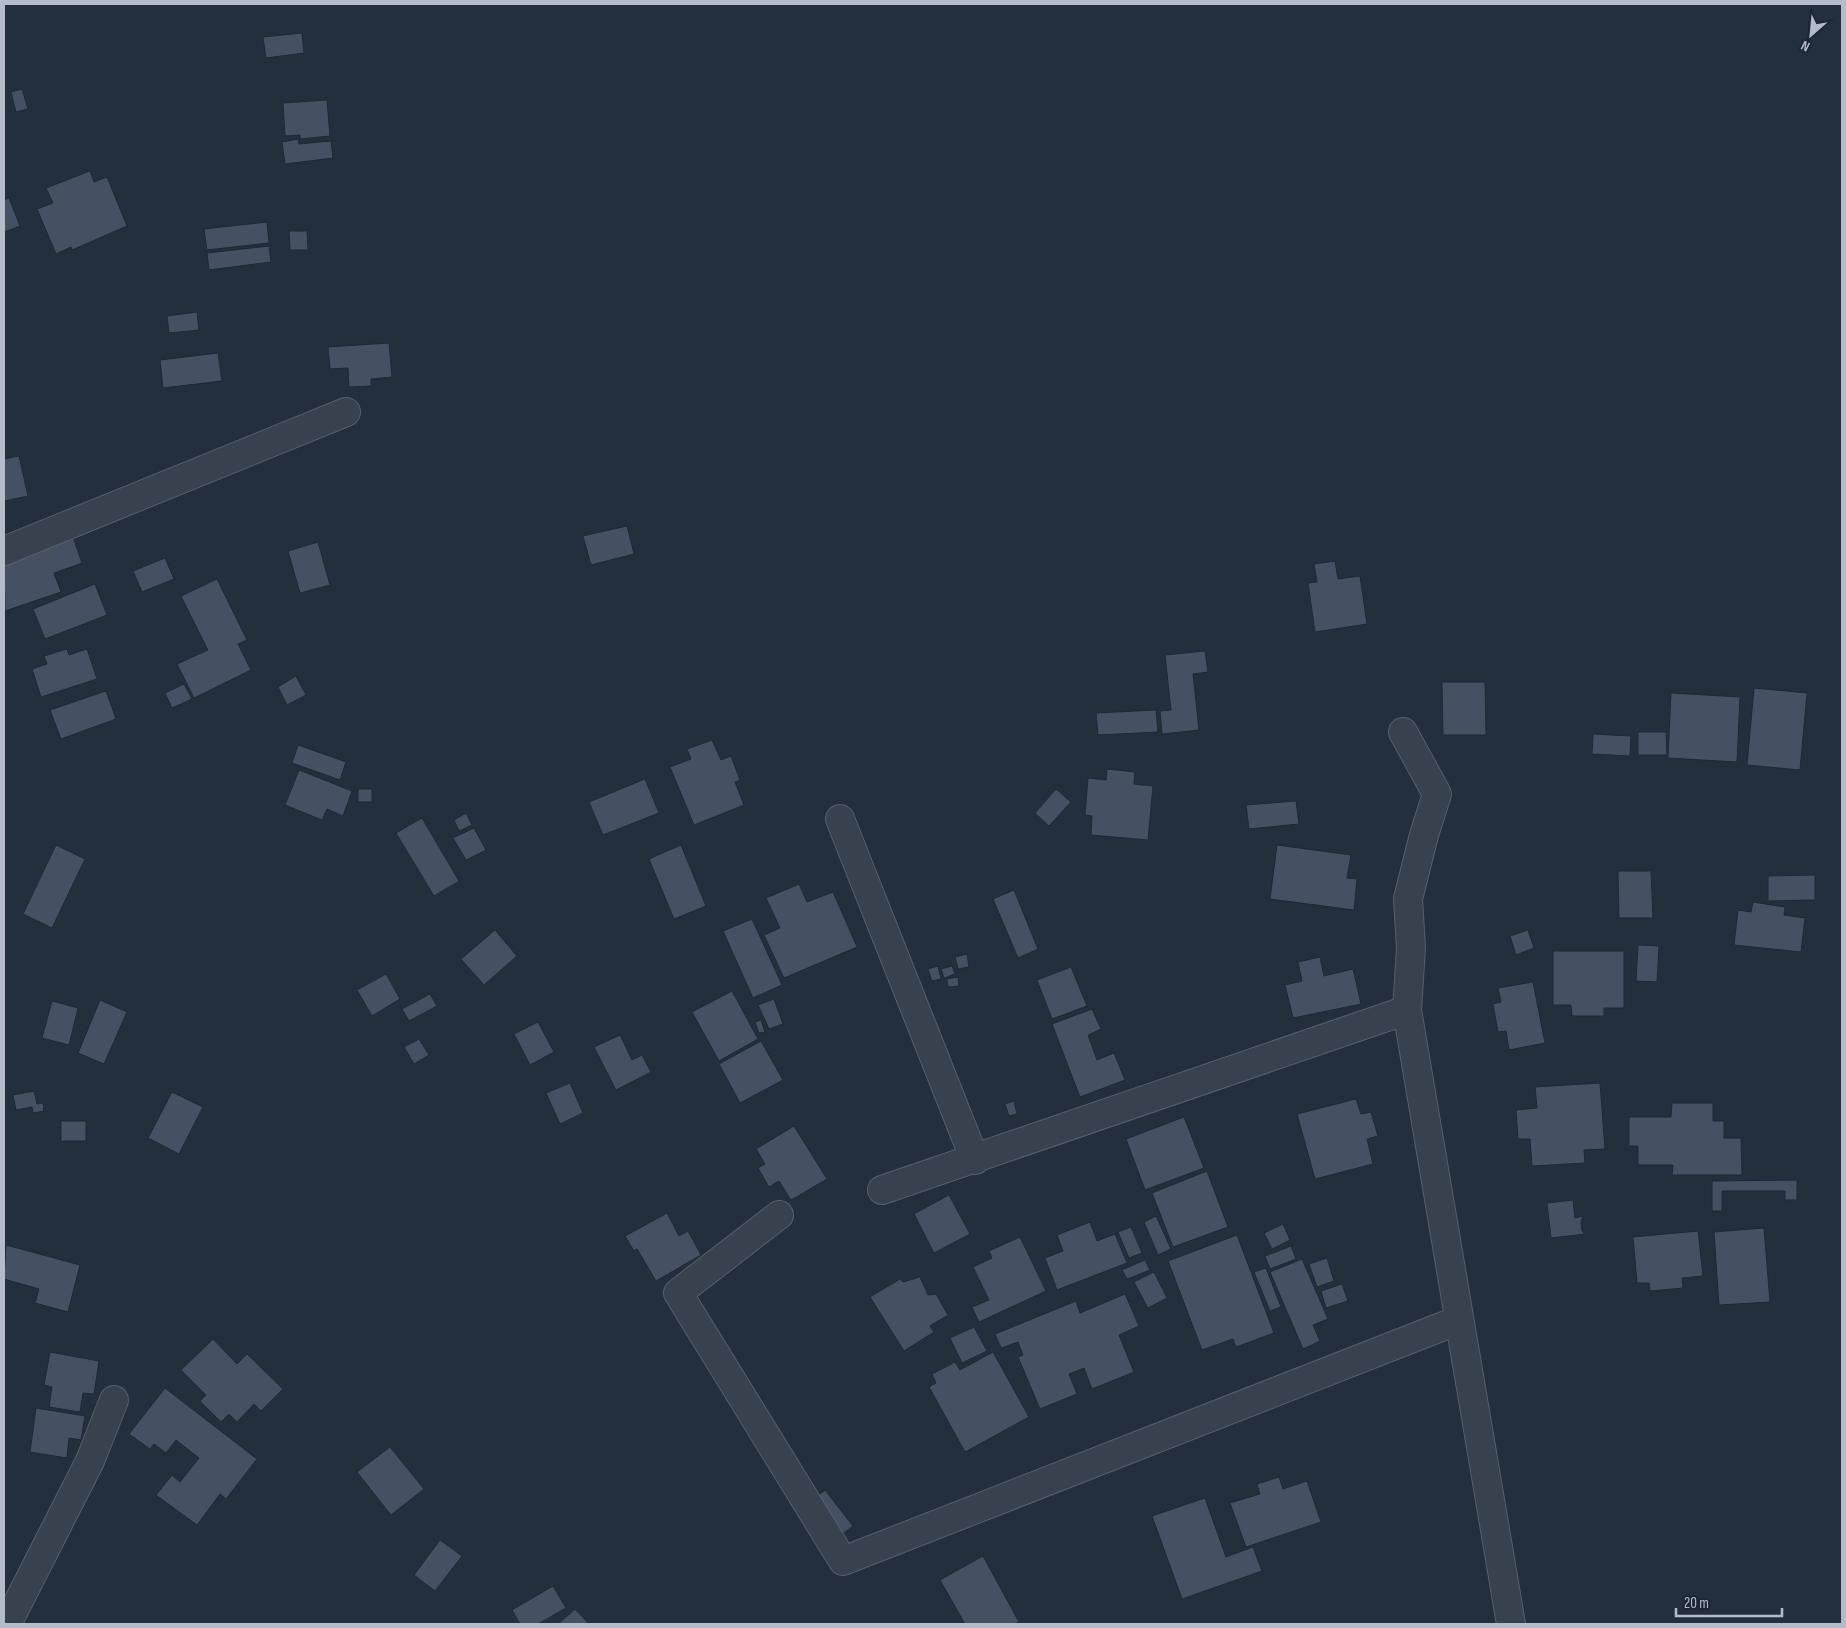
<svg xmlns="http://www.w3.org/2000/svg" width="1846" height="1628" font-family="'Sofia Sans Condensed',sans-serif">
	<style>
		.building { fill: #455162; stroke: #1f2835 }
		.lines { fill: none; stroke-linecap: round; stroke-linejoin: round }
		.street-casing { stroke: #565f6c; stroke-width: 30 }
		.street { stroke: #38414e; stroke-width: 28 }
	</style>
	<rect width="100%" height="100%" fill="#242f3e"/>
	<g class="building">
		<polygon points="302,33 304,53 266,58 263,37"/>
		<polygon points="22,89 28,109 16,112 11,92"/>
		<polygon points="327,100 330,136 300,139 300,135 285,136 283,103"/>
		<polygon points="298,139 299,144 331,141 333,158 285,164 282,142"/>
		<polygon points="90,171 94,182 107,177 127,226 72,250 71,247 56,254 37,209 53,203 46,188"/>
		<polygon points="9,198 20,226 4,232 4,200"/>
		<polygon points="267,222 269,243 207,250 204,229"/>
		<polygon points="289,231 307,231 308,250 290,250"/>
		<polygon points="269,246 271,262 209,270 207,253"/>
		<polygon points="197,312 199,330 169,333 167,316"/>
		<polygon points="389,343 392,377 371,379 371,386 349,387 348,368 330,369 328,347"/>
		<polygon points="218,353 222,381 163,388 160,360"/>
		<polygon points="19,456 28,496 4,501 4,459"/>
		<polygon points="627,526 634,554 591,565 583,536"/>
		<polygon points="72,534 82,563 54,573 61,592 5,611 4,558"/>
		<polygon points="318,542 330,585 300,593 288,551"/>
		<polygon points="165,558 174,579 142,592 133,571"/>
		<polygon points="1335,561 1338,579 1360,576 1367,624 1315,632 1308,583 1317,582 1314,564"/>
		<polygon points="217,579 247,640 238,644 251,670 194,698 177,664 208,650 181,596"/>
		<polygon points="95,584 107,615 45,639 33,609"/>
		<polygon points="67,649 69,655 87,649 97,679 41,697 32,669 47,664 44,656"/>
		<polygon points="1205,651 1208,672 1193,674 1199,730 1162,734 1160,711 1171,710 1165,655"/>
		<polygon points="296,676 306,695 287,705 278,687"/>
		<polygon points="1442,682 1485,682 1486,735 1443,735"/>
		<polygon points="184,684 192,699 172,708 165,693"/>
		<polygon points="1754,688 1807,693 1800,770 1747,765"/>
		<polygon points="106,691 116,719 61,739 50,710"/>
		<polygon points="1671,693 1740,697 1737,762 1668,758"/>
		<polygon points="1156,710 1158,732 1098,735 1096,713"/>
		<polygon points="1638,732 1666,732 1667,755 1638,755"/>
		<polygon points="1593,734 1631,736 1630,756 1592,754"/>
		<polygon points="712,740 721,760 731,756 740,780 735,782 744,805 694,825 670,767 691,759 687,749"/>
		<polygon points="298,745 346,762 340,780 292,763"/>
		<polygon points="1107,769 1135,772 1134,784 1153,786 1148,840 1091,835 1092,816 1085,815 1088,778 1106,780"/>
		<polygon points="299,770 352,791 343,816 327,809 322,820 285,805"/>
		<polygon points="645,779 659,813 603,835 589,802"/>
		<rect x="358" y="789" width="14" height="13"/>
		<polygon points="1056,789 1071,802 1049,826 1035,813"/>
		<polygon points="1296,801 1299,824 1249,829 1246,805"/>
		<polygon points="466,813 472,825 459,831 454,820"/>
		<polygon points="422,818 459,881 434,896 396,833"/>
		<polygon points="474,828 486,850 466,860 453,838"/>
		<polygon points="56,845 85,859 52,928 23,914"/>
		<polygon points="681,845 706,906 674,919 649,859"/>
		<polygon points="1277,845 1351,855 1347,878 1357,879 1354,910 1270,899"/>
		<polygon points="1618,871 1651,871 1653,918 1619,918"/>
		<polygon points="1815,875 1815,900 1768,901 1768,876"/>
		<polygon points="799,884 807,902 833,892 857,947 784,978 764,935 780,928 766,898"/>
		<polygon points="1014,890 1038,949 1018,958 993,899"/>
		<polygon points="1753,902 1785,907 1784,915 1805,918 1801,952 1734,945 1738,910 1751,912"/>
		<polygon points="752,919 782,985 753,998 723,931"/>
		<polygon points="495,930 517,956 484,985 461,959"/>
		<polygon points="1528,930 1534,948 1516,955 1510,936"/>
		<polygon points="1638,945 1659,946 1657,982 1636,981"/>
		<polygon points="1553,951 1624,951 1624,1008 1604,1008 1604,1016 1572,1016 1571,1005 1553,1005"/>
		<polygon points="967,954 969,967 958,969 955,957"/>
		<polygon points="1320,957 1324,976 1353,969 1361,1004 1293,1018 1285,985 1302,981 1298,962"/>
		<polygon points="938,966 941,979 932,981 928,969"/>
		<polygon points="952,966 955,974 944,978 941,969"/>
		<polygon points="1071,967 1087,1006 1052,1019 1037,980"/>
		<polygon points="386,974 400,999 372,1016 357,990"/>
		<polygon points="958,977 959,986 948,987 947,979"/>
		<polygon points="1533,982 1545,1043 1509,1050 1506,1031 1498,1032 1493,1004 1501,1002 1498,988"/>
		<polygon points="732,991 758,1039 719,1061 692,1012"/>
		<polygon points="430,994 437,1006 409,1021 402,1009"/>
		<polygon points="774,999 783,1024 769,1029 758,1005"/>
		<polygon points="100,1000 127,1012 104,1064 78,1053"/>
		<polygon points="52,1001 78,1008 69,1045 42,1038"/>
		<polygon points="1092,1009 1101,1029 1088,1035 1097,1060 1114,1053 1125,1080 1080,1097 1052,1024"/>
		<polygon points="761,1020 765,1032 759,1033 755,1022"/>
		<polygon points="538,1022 554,1052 530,1065 514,1034"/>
		<polygon points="620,1035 632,1060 642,1055 651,1072 616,1090 594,1047"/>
		<polygon points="419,1039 429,1055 414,1064 404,1047"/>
		<polygon points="761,1041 783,1080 740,1103 719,1064"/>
		<polygon points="570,1083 583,1113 560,1124 546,1093"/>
		<polygon points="1600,1083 1605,1149 1584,1150 1585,1163 1532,1166 1530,1139 1518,1139 1516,1110 1537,1108 1535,1087"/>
		<polygon points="34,1091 37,1104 43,1103 44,1111 33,1113 32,1107 16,1110 13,1095"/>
		<polygon points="172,1092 203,1107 179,1154 148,1138"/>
		<polygon points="1356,1099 1361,1114 1371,1112 1378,1136 1367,1139 1373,1164 1315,1179 1297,1114"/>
		<polygon points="1014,1101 1017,1114 1009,1116 1005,1104"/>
		<polygon points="1672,1103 1713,1103 1713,1121 1724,1121 1724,1138 1741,1138 1742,1175 1672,1175 1673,1165 1638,1165 1638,1146 1629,1146 1629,1117 1671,1117"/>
		<polygon points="1184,1117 1204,1168 1145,1190 1126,1139"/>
		<rect x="61" y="1121" width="25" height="20"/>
		<polygon points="794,1126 827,1179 791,1200 779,1181 769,1187 758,1168 765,1164 756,1149"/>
		<polygon points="1207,1171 1228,1227 1173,1247 1152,1193"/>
		<polygon points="1797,1180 1797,1200 1785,1200 1785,1191 1722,1191 1722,1211 1712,1211 1712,1181"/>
		<polygon points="949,1195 970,1234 934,1253 914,1214"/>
		<polygon points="1573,1200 1575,1218 1583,1216 1581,1222 1582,1231 1585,1234 1551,1238 1547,1203"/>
		<polygon points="667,1213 679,1236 688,1231 701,1255 656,1281 637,1249 634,1251 625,1236"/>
		<polygon points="1156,1216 1171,1249 1158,1255 1144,1222"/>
		<polygon points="1090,1222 1097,1241 1115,1234 1127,1263 1057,1290 1045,1258 1063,1251 1057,1235"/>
		<polygon points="1283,1224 1290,1240 1272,1249 1264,1233"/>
		<polygon points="1131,1227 1142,1253 1129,1258 1118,1232"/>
		<polygon points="1764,1228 1770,1302 1719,1305 1714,1232"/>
		<polygon points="1698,1231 1703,1276 1682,1278 1683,1288 1650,1291 1649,1283 1637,1283 1633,1237"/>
		<polygon points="1237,1235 1274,1333 1236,1347 1233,1339 1202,1350 1168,1261"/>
		<polygon points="1020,1237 1046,1291 979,1322 972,1307 989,1300 973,1267 992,1258 989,1251"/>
		<polygon points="6,1245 80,1265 68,1312 35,1303 39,1289 4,1279"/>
		<polygon points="1291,1246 1296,1259 1270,1269 1265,1256"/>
		<polygon points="1327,1258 1334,1281 1317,1287 1309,1264"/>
		<polygon points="1302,1259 1328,1319 1313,1325 1320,1341 1303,1349 1270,1272"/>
		<polygon points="1145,1260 1150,1270 1127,1279 1122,1270"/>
		<polygon points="1266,1268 1281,1307 1270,1311 1254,1272"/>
		<polygon points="1154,1272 1167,1298 1148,1308 1134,1282"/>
		<polygon points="920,1277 928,1295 936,1294 948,1315 930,1326 934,1332 904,1351 870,1297 900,1279 903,1282"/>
		<polygon points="1342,1284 1348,1301 1326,1308 1321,1291"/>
		<polygon points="1125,1294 1139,1326 1119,1335 1134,1372 1092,1389 1084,1368 1069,1374 1077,1394 1040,1409 1018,1357 1023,1355 1018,1342 1001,1348 995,1334 1076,1301 1080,1313"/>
		<polygon points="974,1327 987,1351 962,1363 950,1338"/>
		<polygon points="213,1339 237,1364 247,1354 283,1389 261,1411 254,1404 237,1422 229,1414 221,1422 200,1401 206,1395 181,1370"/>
		<polygon points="50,1352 99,1361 94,1394 83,1393 80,1412 49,1407 52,1387 44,1385"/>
		<polygon points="993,1352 1029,1417 965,1452 929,1387 936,1383 932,1374 955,1362 960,1370"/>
		<polygon points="165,1388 257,1459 226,1499 220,1494 197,1525 156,1495 172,1475 180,1482 199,1458 176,1440 166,1453 154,1444 150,1449 129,1434"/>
		<polygon points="36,1408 85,1416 81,1440 69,1438 67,1458 30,1452"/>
		<polygon points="390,1447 424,1489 391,1515 357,1472"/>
		<polygon points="1279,1477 1283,1489 1307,1481 1321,1522 1246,1547 1230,1503 1260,1494 1257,1484"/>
		<polygon points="825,1490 853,1526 837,1538 810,1502"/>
		<polygon points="1205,1498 1226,1557 1253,1547 1262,1571 1182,1599 1152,1516"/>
		<polygon points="440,1540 462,1556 435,1591 414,1575"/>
		<polygon points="983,1556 1019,1622 1014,1624 965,1624 940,1580"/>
		<polygon points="553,1586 566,1608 538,1624 520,1624 512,1610"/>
		<polygon points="575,1609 589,1624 558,1624"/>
	</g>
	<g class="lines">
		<g class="street-casing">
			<g id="street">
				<polyline points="4,551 346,412"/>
				<polyline points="1403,732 1437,794 1424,835 1408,899 1411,948 1407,1010 1511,1624"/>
				<polyline points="840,819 975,1160"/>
				<polyline points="882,1190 1407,1010"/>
				<polyline points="779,1215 678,1293 843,1561 1459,1320"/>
				<polyline points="7,1624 90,1461 114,1400"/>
			</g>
		</g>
		<use href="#street" class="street"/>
	</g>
	<rect width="1846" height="1628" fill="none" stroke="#b4bcc9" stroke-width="10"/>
	<g transform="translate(1811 35) rotate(207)" stroke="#1d2633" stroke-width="4" paint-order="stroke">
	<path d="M0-4L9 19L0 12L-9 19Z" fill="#b4bcc9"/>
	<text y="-8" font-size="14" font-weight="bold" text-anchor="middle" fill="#b4bcc9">N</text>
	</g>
	<path d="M1676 1608v8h106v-8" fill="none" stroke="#b4bcc9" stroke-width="2.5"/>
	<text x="1684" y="1608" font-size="15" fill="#b4bcc9" stroke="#1d2633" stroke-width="4" paint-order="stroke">20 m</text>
</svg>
